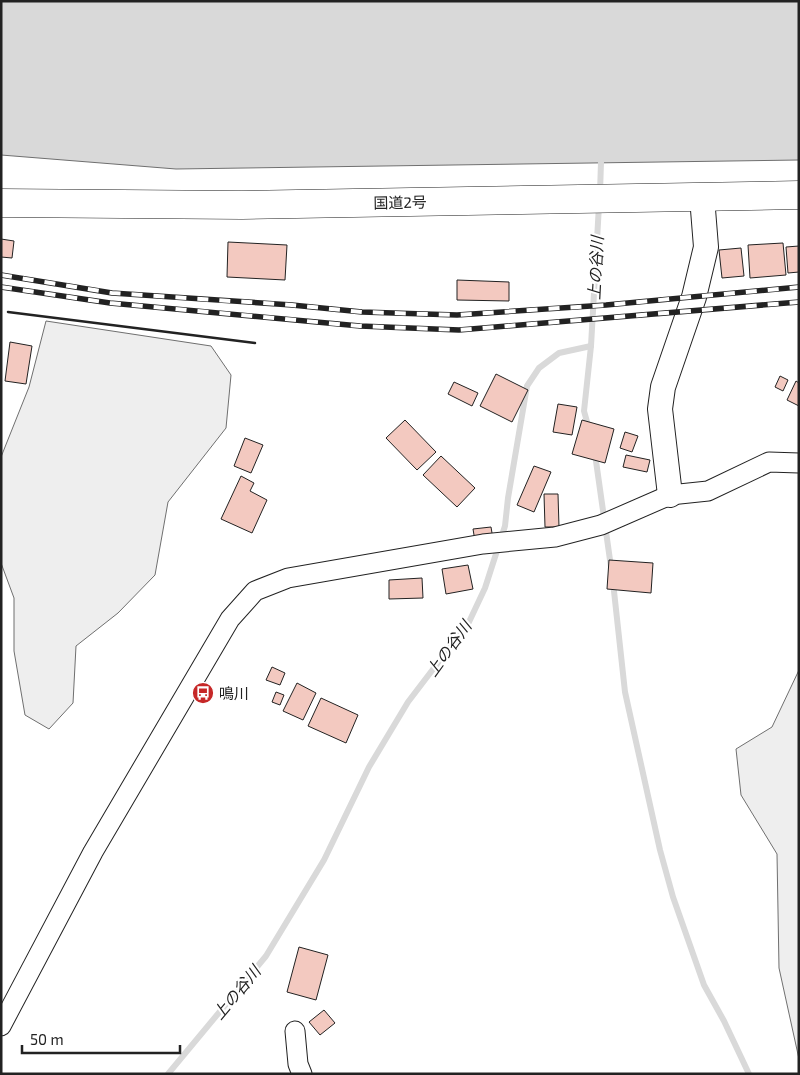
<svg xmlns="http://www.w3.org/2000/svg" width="800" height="1075" font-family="'Exo 2','Noto Sans JP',sans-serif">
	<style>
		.green { fill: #eee; stroke: #6f6f6f }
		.water { fill: #d9d9d9; stroke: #6f6f6f }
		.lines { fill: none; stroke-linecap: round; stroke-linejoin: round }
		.stream { stroke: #d9d9d9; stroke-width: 6 }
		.building { fill: #f3c9c0; stroke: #222 }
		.minor-casing { stroke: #222; stroke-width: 21 }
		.tertiary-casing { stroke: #222; stroke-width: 26 }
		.trunk-casing { stroke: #222; stroke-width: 29 }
		.minor { stroke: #fff; stroke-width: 19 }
		.tertiary { stroke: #fff; stroke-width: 24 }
		.trunk { stroke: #fff; stroke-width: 28 }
		.rail-casing { stroke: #222; stroke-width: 5.5 }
		.rail { stroke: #fff; stroke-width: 4; stroke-dasharray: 11; stroke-linecap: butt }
		.wall { stroke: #222; stroke-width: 2.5 }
		.labels { text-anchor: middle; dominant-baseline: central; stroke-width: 4; stroke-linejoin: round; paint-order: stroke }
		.street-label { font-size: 15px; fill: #222; stroke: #fff }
		.poi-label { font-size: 15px; fill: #222; stroke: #fff; text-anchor: start }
		.water-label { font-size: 16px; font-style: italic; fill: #222; stroke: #fff }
	</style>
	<rect width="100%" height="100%" fill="#fff"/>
	<g class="green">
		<polygon points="46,321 211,346 231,375 226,428 168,502 155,575 118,613 76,646 73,703 49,729 25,715 14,651 14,598 1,563 1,457 29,387"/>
		<polygon points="799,670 799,1059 779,968 777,854 741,795 736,749 772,727"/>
	</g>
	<polygon class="water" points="1,1 799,1 799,160 176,169 1,155"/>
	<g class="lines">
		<g class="stream">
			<polyline points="600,193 601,162"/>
			<polyline points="589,429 584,411 591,346 599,205"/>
			<polyline points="595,454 611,567"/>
			<polyline points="613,582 625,692 660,850 673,897 704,985 724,1021 749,1074"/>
			<polyline points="168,1074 266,956 324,860 369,767 408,702 469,622 485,588 505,526 508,498 527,386 539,368 559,353 591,346"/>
		</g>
	</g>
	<g class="building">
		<polygon points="1,239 14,241 12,258 1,257"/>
		<polygon points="228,242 287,245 285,280 227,277"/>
		<polygon points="783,243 786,275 750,278 748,245"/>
		<polygon points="799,246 799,272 788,273 786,247"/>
		<polygon points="741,248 744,276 722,278 719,250"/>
		<polygon points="457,280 509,282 509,301 457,300"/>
		<polygon points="10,342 32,346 26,384 5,381"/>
		<polygon points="496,374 528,390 512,422 480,406"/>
		<polygon points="780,376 788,380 783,391 775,387"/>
		<polygon points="796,381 799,383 799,406 787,400"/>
		<polygon points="454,382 478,393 472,406 448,394"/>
		<polygon points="558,404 577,407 572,435 553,432"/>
		<polygon points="405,420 436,452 417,470 386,438"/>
		<polygon points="582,420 614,429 605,463 572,454"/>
		<polygon points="625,432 638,436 632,452 620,448"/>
		<polygon points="245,438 263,445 251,473 234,466"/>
		<polygon points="626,455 650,460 647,472 623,467"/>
		<polygon points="441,456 475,488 457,507 423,475"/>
		<polygon points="534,466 551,472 534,512 517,505"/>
		<polygon points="241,476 254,483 250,491 267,500 252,533 221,519"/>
		<polygon points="544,494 558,494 559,527 545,527"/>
		<polygon points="491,527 493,539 475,541 473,529"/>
		<polygon points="609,560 653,563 651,593 607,589"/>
		<polygon points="468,565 473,589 446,594 442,569"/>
		<polygon points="422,578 423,598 389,599 389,580"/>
		<polygon points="272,667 285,673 280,685 266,680"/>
		<polygon points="297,683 316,693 303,720 283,711"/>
		<polygon points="276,692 284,695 280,705 272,702"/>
		<polygon points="321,698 358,715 346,743 308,726"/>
		<polygon points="299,947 328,955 316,1000 287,992"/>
		<polygon points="324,1010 335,1023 320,1035 309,1022"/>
	</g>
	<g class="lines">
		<g class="minor-casing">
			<g id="minor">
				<polyline points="1,1026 93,852 230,619 255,591 288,578 483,544 555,537 601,525 670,495 708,491 769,462 799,463"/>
				<polyline points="295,1031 298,1064 302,1074"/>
			</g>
		</g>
		<g class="tertiary-casing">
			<polyline id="tertiary" points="670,495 660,409 663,387 694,297 706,247 702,197"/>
		</g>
		<g class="trunk-casing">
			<polyline id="trunk" points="1,203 242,205 799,195"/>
		</g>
		<use href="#minor" class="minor"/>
		<use href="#tertiary" class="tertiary"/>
		<use href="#trunk" class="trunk"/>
		<g class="rail-casing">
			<g id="rail">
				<polyline points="1,275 112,293 292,305 362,312 457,315 606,305 799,287"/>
				<polyline points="1,287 110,303 360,326 459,330 799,302"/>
			</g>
		</g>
		<use href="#rail" class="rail"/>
		<polyline class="wall" points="8,312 255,343"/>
	</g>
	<defs>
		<g id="bus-disc" transform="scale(1.125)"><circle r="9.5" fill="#c62828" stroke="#fff"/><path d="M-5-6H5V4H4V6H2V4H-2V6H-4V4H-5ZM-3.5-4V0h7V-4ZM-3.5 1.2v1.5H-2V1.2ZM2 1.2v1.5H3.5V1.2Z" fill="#fff"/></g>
	</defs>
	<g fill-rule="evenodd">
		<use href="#bus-disc" x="203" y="693"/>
	</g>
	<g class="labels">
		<g class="street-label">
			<text transform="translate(400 202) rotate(-1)">国道2号</text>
		</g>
		<g class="poi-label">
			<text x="219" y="693">鳴川</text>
		</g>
		<g class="water-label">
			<text transform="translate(595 268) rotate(-87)">上の谷川</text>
			<text transform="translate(448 648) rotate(-54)">上の谷川</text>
			<text transform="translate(236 992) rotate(-50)">上の谷川</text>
		</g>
	</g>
	<rect width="800" height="1075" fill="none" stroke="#222222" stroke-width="5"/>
	<path d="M22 1045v8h158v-8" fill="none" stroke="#222222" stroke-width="2.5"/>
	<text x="30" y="1045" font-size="15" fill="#222222" stroke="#ffffff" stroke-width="4" paint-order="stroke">50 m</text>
</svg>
